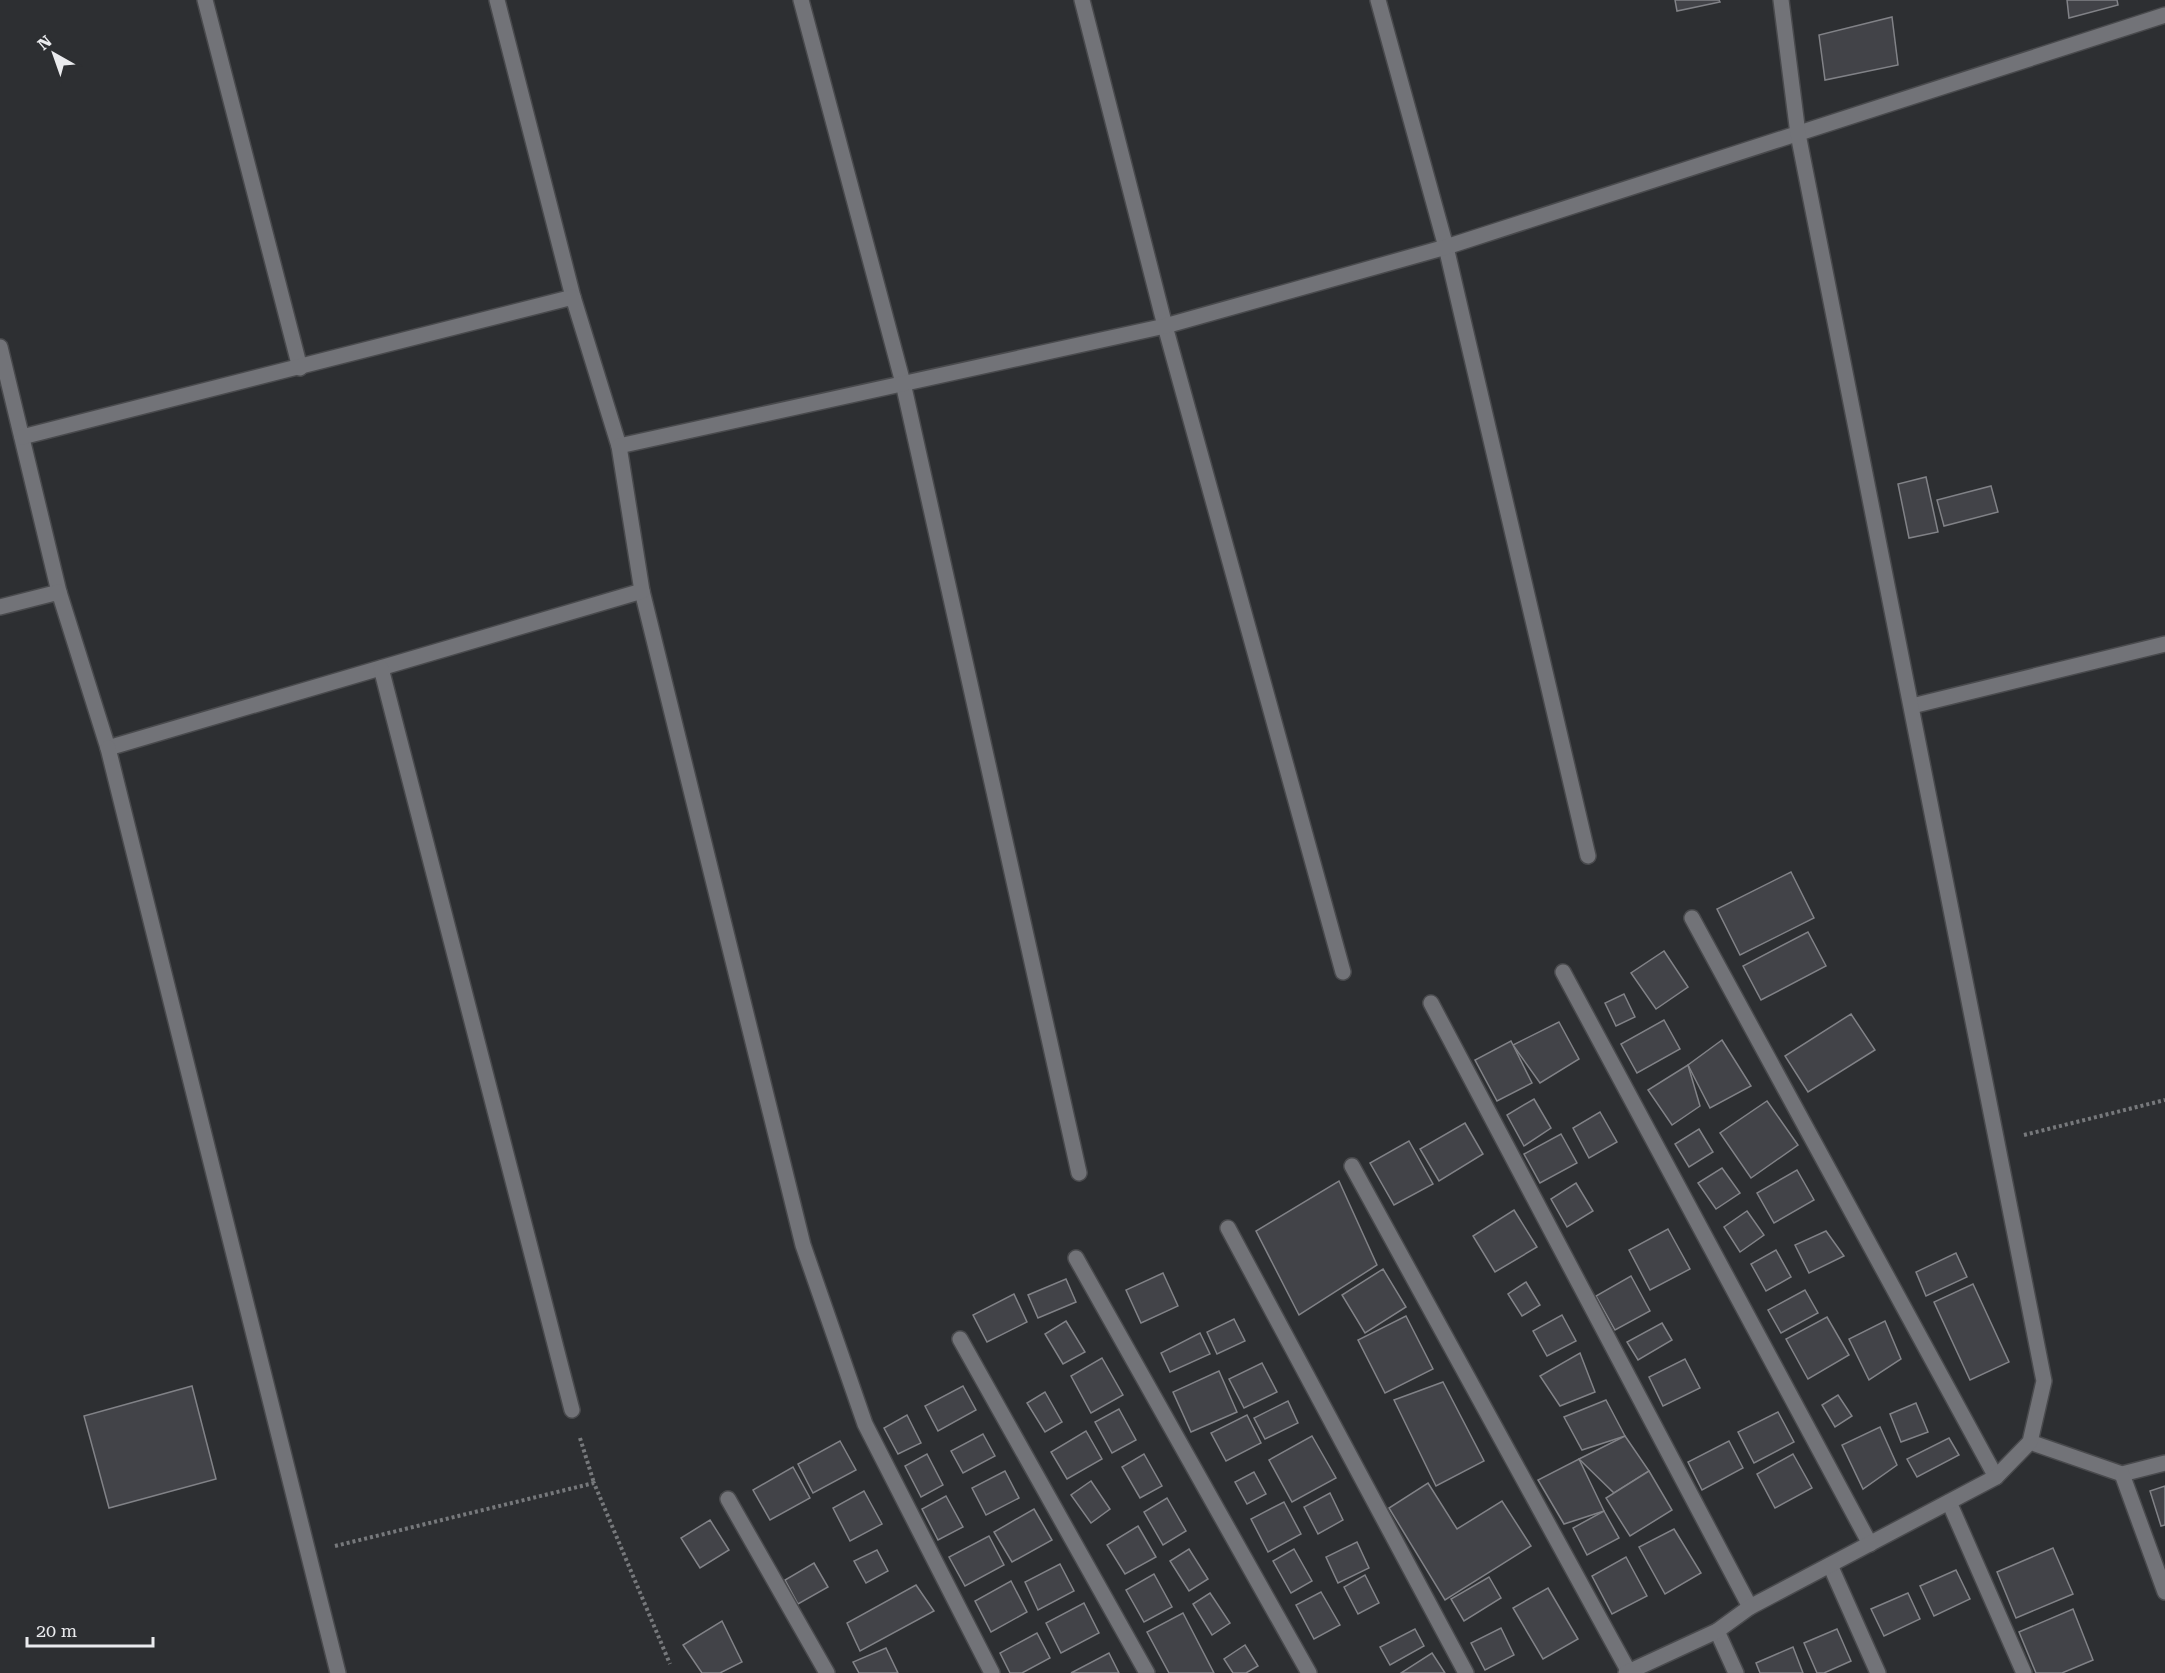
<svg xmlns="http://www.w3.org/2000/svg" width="2165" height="1673" font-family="'Roboto Serif',serif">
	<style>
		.building { fill: #424348; stroke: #818287; stroke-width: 1.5 }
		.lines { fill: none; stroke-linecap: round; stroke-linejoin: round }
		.street-casing { stroke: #494a4d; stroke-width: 18 }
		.secondary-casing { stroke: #494a4d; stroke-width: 18 }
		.path { stroke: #77797c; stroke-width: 4; stroke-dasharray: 3 3; stroke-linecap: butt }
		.street { stroke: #727378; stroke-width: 15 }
		.secondary { stroke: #727378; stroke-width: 15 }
	</style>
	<rect width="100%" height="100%" fill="#2d2f32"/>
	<g class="building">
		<polygon points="1675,0 1719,0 1720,2 1677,11"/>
		<polygon points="2067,0 2117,0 2118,5 2069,18"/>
		<polygon points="1892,17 1898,65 1825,80 1819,35"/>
		<polygon points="1926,477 1938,532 1909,538 1898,484"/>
		<polygon points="1991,486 1998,512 1944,526 1937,500"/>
		<polygon points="1791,872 1814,918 1740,955 1717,909"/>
		<polygon points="1808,932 1826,966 1761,1000 1743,966"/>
		<polygon points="1664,951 1688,987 1656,1009 1631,973"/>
		<polygon points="1624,994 1635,1017 1616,1026 1605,1003"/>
		<polygon points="1851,1014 1875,1050 1808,1092 1785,1056"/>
		<polygon points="1664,1020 1680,1049 1637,1073 1621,1044"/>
		<polygon points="1559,1022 1579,1059 1540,1083 1513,1045"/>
		<polygon points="1722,1040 1751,1086 1710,1108 1688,1065"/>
		<polygon points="1511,1041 1532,1083 1497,1101 1475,1060"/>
		<polygon points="1688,1065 1700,1106 1672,1125 1648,1090"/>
		<polygon points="1534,1099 1551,1128 1524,1146 1507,1115"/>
		<polygon points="1767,1101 1798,1145 1751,1178 1720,1133"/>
		<polygon points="1600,1112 1617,1142 1589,1158 1573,1128"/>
		<polygon points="1465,1123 1483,1154 1439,1181 1420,1149"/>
		<polygon points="1699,1129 1713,1152 1689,1167 1675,1144"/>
		<polygon points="1561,1134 1577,1163 1540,1183 1524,1154"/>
		<polygon points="1409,1141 1433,1184 1394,1205 1370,1163"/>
		<polygon points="1722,1168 1740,1193 1716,1209 1698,1183"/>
		<polygon points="1797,1170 1814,1200 1774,1223 1757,1193"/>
		<polygon points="1339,1181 1377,1265 1299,1315 1256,1231"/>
		<polygon points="1576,1183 1593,1211 1567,1227 1551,1199"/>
		<polygon points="1514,1210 1537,1247 1495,1272 1473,1236"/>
		<polygon points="1747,1211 1764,1235 1740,1252 1724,1227"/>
		<polygon points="1668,1229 1690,1269 1650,1290 1629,1250"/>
		<polygon points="1826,1231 1844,1256 1809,1273 1795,1245"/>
		<polygon points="1776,1250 1791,1277 1766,1291 1751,1264"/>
		<polygon points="1956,1253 1967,1277 1926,1296 1916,1272"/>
		<polygon points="1383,1269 1406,1307 1365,1333 1342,1295"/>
		<polygon points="1163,1273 1178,1306 1141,1323 1126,1290"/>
		<polygon points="1631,1276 1650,1311 1615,1330 1596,1296"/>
		<polygon points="1066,1279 1076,1302 1038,1318 1028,1295"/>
		<polygon points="1526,1282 1540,1305 1522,1316 1508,1294"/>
		<polygon points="1973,1284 2009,1362 1970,1380 1934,1302"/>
		<polygon points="1805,1290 1818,1313 1781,1333 1768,1310"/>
		<polygon points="1014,1294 1027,1322 987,1342 973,1315"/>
		<polygon points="1562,1315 1576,1341 1547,1356 1533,1331"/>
		<polygon points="1406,1316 1433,1369 1385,1393 1358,1340"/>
		<polygon points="1827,1317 1849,1355 1808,1379 1786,1339"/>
		<polygon points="1234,1319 1245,1341 1217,1354 1207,1332"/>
		<polygon points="1066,1321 1085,1352 1063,1364 1045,1334"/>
		<polygon points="1885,1321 1901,1359 1869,1380 1849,1339"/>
		<polygon points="1662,1323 1672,1340 1638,1360 1627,1342"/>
		<polygon points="1200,1333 1210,1354 1170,1372 1161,1353"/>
		<polygon points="1580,1353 1595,1392 1560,1406 1540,1376"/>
		<polygon points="1102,1358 1123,1395 1091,1413 1071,1376"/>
		<polygon points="1685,1359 1700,1388 1663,1406 1649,1377"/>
		<polygon points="1262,1363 1277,1392 1244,1408 1229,1379"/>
		<polygon points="1219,1371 1237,1412 1191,1432 1173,1392"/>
		<polygon points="1443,1382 1484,1461 1436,1486 1394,1400"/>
		<polygon points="192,1386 216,1479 109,1508 84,1416"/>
		<polygon points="963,1386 976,1410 938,1431 925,1406"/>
		<polygon points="1045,1392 1062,1422 1045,1432 1027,1403"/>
		<polygon points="1838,1395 1852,1416 1835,1427 1822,1405"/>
		<polygon points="1606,1400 1625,1436 1582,1450 1564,1417"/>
		<polygon points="1288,1401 1298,1423 1265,1439 1254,1418"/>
		<polygon points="1916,1403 1928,1432 1901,1442 1890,1414"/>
		<polygon points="1119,1409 1136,1440 1112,1453 1095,1422"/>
		<polygon points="1778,1412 1794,1442 1754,1463 1738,1432"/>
		<polygon points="907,1415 921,1443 898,1454 884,1428"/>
		<polygon points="1247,1415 1261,1443 1226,1461 1211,1433"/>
		<polygon points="1880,1427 1897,1465 1863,1489 1842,1445"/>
		<polygon points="1086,1431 1102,1459 1067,1479 1051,1452"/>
		<polygon points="983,1434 995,1456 963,1473 951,1451"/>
		<polygon points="1312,1436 1336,1478 1292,1502 1269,1460"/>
		<polygon points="1625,1436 1649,1471 1614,1493 1579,1459"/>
		<polygon points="1949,1438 1959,1455 1917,1477 1907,1459"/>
		<polygon points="840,1441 856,1470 813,1493 798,1464"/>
		<polygon points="1729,1441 1743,1468 1702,1490 1688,1462"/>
		<polygon points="927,1454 943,1485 921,1497 905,1466"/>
		<polygon points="1144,1454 1162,1486 1140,1498 1122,1467"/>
		<polygon points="1793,1454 1812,1488 1775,1508 1757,1474"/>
		<polygon points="1579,1459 1604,1511 1564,1524 1538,1480"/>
		<polygon points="793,1467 810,1498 770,1520 753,1490"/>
		<polygon points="1005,1471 1019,1498 986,1515 972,1488"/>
		<polygon points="1649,1471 1672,1510 1630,1536 1606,1498"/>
		<polygon points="1254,1472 1266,1494 1247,1504 1235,1482"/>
		<polygon points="1091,1481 1110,1509 1091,1523 1071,1495"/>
		<polygon points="1428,1483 1457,1529 1502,1501 1531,1546 1445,1600 1389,1508"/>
		<polygon points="2165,1486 2165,1525 2161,1526 2150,1491"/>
		<polygon points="864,1491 882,1524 850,1541 833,1508"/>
		<polygon points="1330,1493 1343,1520 1318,1534 1304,1507"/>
		<polygon points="946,1496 963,1527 938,1540 922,1509"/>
		<polygon points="1167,1498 1186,1531 1163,1545 1144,1512"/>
		<polygon points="1284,1502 1301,1534 1268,1552 1251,1519"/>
		<polygon points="1034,1509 1052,1540 1012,1562 994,1532"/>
		<polygon points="1604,1511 1619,1538 1587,1555 1573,1528"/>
		<polygon points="710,1520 729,1550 700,1568 681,1538"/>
		<polygon points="1138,1526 1156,1557 1125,1574 1107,1545"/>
		<polygon points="1674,1529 1701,1573 1665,1594 1639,1547"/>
		<polygon points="989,1536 1004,1565 965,1586 949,1557"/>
		<polygon points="1357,1542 1369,1568 1338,1583 1326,1557"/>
		<polygon points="2053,1548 2073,1594 2016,1618 1997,1572"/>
		<polygon points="1189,1549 1208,1579 1189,1591 1170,1561"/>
		<polygon points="1294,1549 1312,1581 1291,1593 1273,1561"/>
		<polygon points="877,1550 888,1571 866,1583 854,1561"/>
		<polygon points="1626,1557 1647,1596 1612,1614 1592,1576"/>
		<polygon points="814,1563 828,1587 798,1604 785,1580"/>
		<polygon points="1060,1564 1074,1591 1038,1610 1025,1582"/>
		<polygon points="1956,1570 1970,1599 1934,1616 1920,1586"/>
		<polygon points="1154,1574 1172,1607 1144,1622 1126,1590"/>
		<polygon points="1365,1575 1379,1603 1358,1614 1344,1587"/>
		<polygon points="1489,1577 1501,1598 1464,1621 1451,1599"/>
		<polygon points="1011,1581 1027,1612 991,1632 975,1601"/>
		<polygon points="916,1585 934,1611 860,1651 847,1623"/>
		<polygon points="1548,1588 1578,1639 1543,1659 1513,1608"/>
		<polygon points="1321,1592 1340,1625 1314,1639 1296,1605"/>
		<polygon points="1210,1593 1230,1623 1212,1635 1193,1604"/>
		<polygon points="1908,1593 1920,1619 1884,1636 1871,1609"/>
		<polygon points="1084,1603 1099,1633 1061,1653 1046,1623"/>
		<polygon points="2073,1609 2093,1660 2062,1673 2036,1673 2019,1632"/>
		<polygon points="1183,1613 1214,1673 1169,1673 1147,1632"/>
		<polygon points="722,1621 742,1662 720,1673 702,1673 683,1645"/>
		<polygon points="1501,1628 1514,1655 1485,1670 1471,1643"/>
		<polygon points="1415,1629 1424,1646 1390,1665 1380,1647"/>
		<polygon points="1837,1629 1851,1661 1824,1673 1817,1673 1804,1643"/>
		<polygon points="1037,1633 1050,1658 1022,1673 1010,1673 1000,1653"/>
		<polygon points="1245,1645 1258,1666 1246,1673 1233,1673 1224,1659"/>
		<polygon points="1793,1647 1803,1673 1760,1673 1756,1663"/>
		<polygon points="886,1648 898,1673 859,1673 853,1662"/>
		<polygon points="1109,1653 1119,1673 1071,1673"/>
		<polygon points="1432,1653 1445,1673 1401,1673"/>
	</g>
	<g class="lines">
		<g class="street-casing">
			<g id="street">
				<polyline points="205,0 300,368"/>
				<polyline points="497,0 573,297"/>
				<polyline points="801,0 903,383 1079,1173"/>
				<polyline points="1082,0 1165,326 1343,972"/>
				<polyline points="1378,0 1446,247 1588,856"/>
				<polyline points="0,347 59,592"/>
				<polyline points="22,437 573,297 619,446"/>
				<polyline points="642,591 803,1245 865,1424 992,1673"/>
				<polyline points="0,607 59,592 108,748 642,591 619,446 1165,326 1446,247 2165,15"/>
				<polyline points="381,668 572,1410"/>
				<polyline points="1912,706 2165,644"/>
				<polyline points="108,748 338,1673"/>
				<polyline points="1692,918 1996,1477"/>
				<polyline points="1563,972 1870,1544"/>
				<polyline points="1431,1003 1750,1607"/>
				<polyline points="1352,1166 1629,1672"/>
				<polyline points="1228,1228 1466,1673"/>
				<polyline points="1076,1258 1309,1673"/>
				<polyline points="960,1339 1147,1673"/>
				<polyline points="2030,1442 2122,1474 2165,1463"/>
				<polyline points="2122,1474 2165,1592"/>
				<polyline points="728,1499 827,1673"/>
				<polyline points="1949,1502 2024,1673"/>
				<polyline points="1830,1565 1878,1673"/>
				<polyline points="1717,1631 1736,1673"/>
			</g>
		</g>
		<g class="secondary-casing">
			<polyline id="secondary" points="1626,1673 1717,1631 1750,1607 1996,1477 2030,1442 2044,1381 1798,134 1781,0"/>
		</g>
		<g class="path">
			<polyline points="2024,1135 2165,1100"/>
			<polyline points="580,1438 594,1483"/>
			<polyline points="335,1546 594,1483 670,1664"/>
		</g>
		<use href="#street" class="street"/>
		<use href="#secondary" class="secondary"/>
	</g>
	<g transform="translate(54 54) rotate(320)" stroke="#2d2f32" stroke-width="4.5" paint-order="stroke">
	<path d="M0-4.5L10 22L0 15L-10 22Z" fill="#eaebee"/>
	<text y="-9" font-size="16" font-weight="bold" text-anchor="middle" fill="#eaebee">N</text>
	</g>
	<path d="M27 1637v9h126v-9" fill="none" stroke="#eaebee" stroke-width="3"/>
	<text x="36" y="1637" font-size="18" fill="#eaebee" stroke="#2d2f32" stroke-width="4.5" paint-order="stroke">20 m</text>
</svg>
